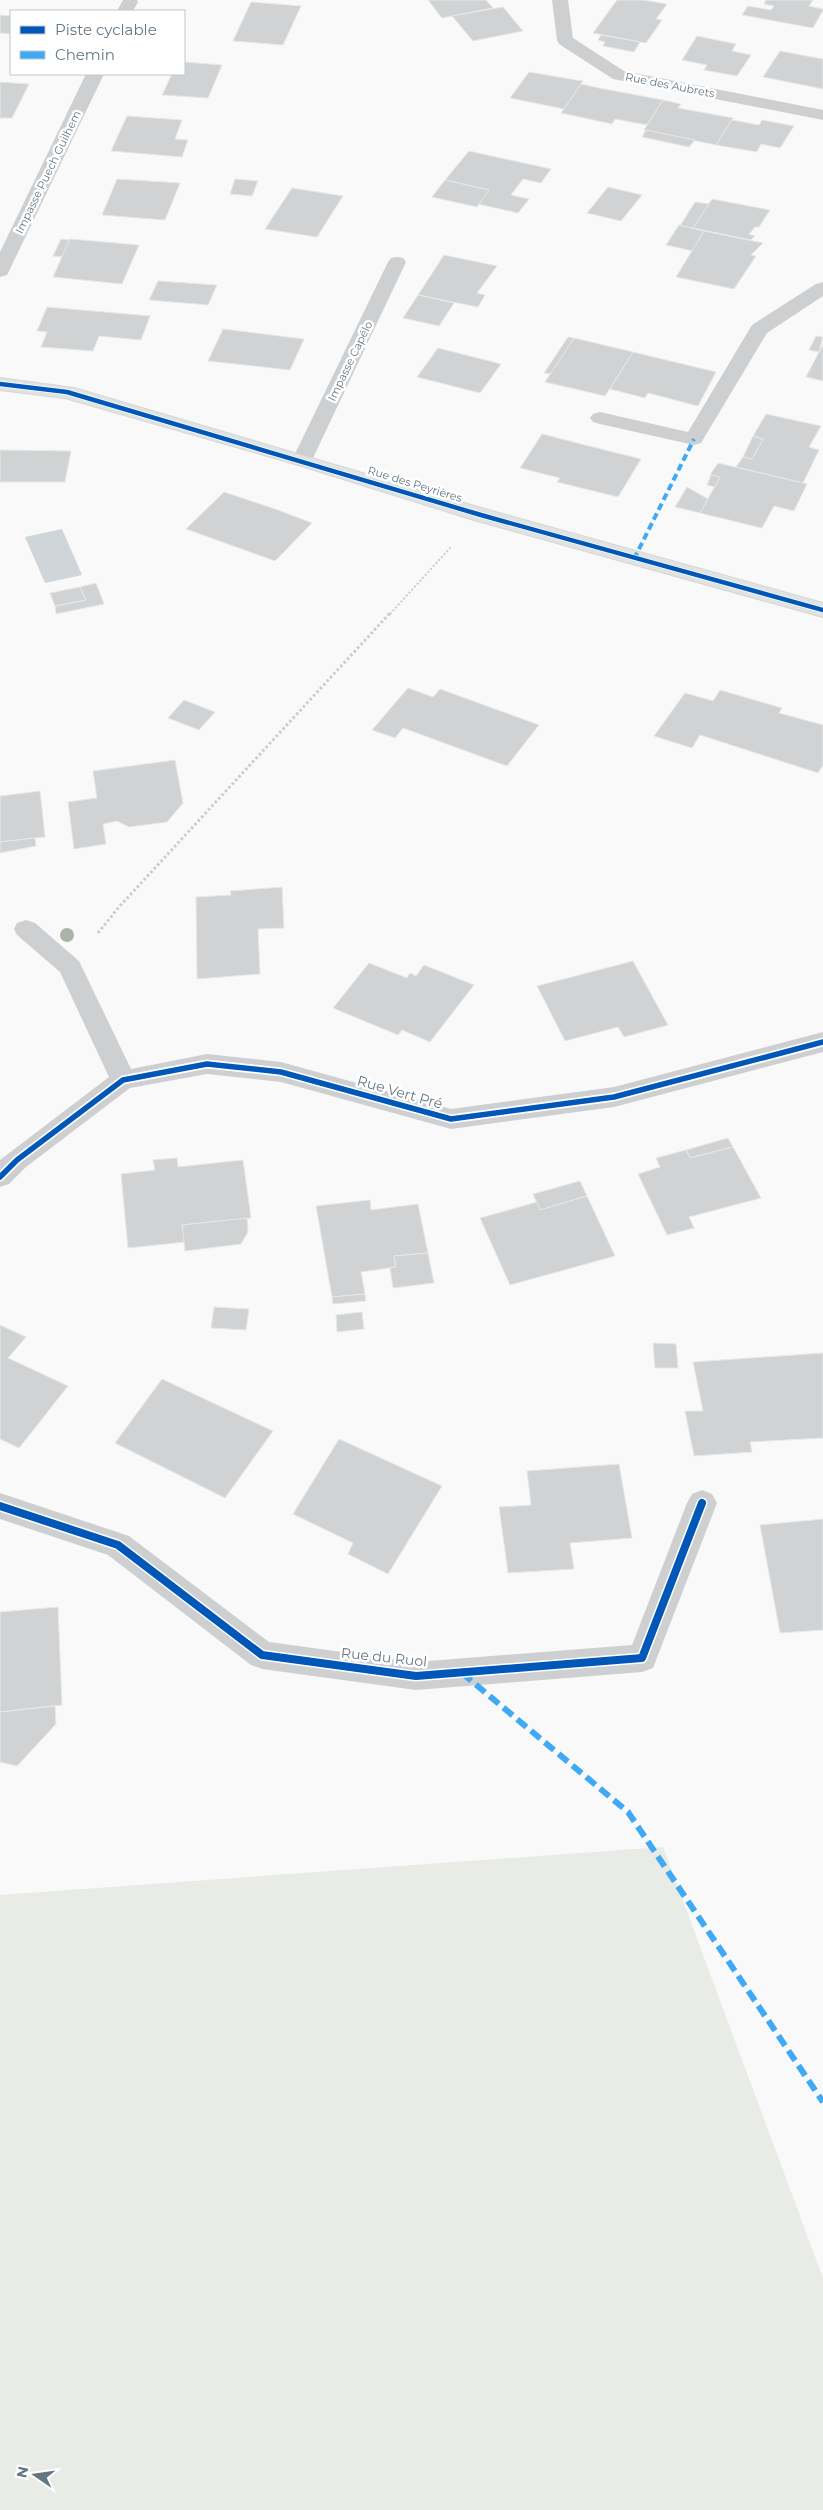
<svg xmlns="http://www.w3.org/2000/svg" width="823" height="2510" font-family="Montserrat,sans-serif">
	<style>
		.green { fill: #e8ebe6 }
		.water { fill: #ced6d9 }
		.building { fill: #d0d2d3; stroke: #e8e8e8 }
		.lines { fill: none; stroke-linecap: round; stroke-linejoin: round }
		.secondary-casing { stroke: #d5d6d7; stroke-width: 2 }
		.path-far1 { stroke: #cbcccd; stroke-width: 2; stroke-dasharray: 2 2; stroke-linecap: butt }
		.path { stroke: #cbcccd; stroke-width: 3; stroke-dasharray: 2.5 2.5; stroke-linecap: butt }
		.lane { fill: #cecfd0; fill-rule: evenodd }
		.street { fill: #cecfd0; fill-rule: evenodd }
		.secondary { fill: #e1e2e2; fill-rule: evenodd }
		.quiet-far1 { stroke: #3fa9f5; stroke-width: 4; stroke-dasharray: 7 4; stroke-linecap: butt }
		.quiet { stroke: #3fa9f5; stroke-width: 6; stroke-dasharray: 12 6; stroke-linecap: butt }
		.cycleway-far2-casing { stroke: #fff; stroke-width: 6 }
		.cycleway-far1-casing { stroke: #fff; stroke-width: 9 }
		.cycleway-casing { stroke: #fff; stroke-width: 11 }
		.cycleway-far2 { stroke: #0057b8; stroke-width: 4.5 }
		.cycleway-far1 { stroke: #0057b8; stroke-width: 5.5 }
		.cycleway { stroke: #0057b8; stroke-width: 8 }
		.tree { fill: #a9b3a7 }
		.labels { text-anchor: middle; dominant-baseline: central; stroke-width: 5; stroke-linejoin: round; paint-order: stroke }
		.far-street-label { font-size: 11px; fill: #657683; stroke: #fff }
		.street-label { font-size: 14px; fill: #657683; stroke: #fff }
	</style>
	<rect width="100%" height="100%" fill="#f9f9f9"/>
	<polygon class="green" points="663,1847 823,2278 823,2510 0,2510 0,1895"/>
	<polygon class="water" points="62,529 82,575 45,583 25,537"/>
	<g class="building">
		<polygon points="428,0 486,0 493,8 442,18"/>
		<polygon points="617,0 643,0 667,4 656,19 662,20 646,43 593,33"/>
		<polygon points="766,0 813,0 809,6 823,9 823,10 813,28 742,15 748,6 771,10 774,6 764,4"/>
		<polygon points="251,2 301,6 283,45 233,41"/>
		<polygon points="503,7 523,31 473,41 452,16"/>
		<polygon points="0,15 11,16 11,34 0,33"/>
		<polygon points="601,35 640,42 634,52 603,46 605,42 598,40"/>
		<polygon points="697,36 736,44 732,51 751,55 737,76 704,70 707,65 682,60"/>
		<polygon points="780,51 823,59 823,89 763,77"/>
		<polygon points="184,62 222,65 208,98 162,95 172,74 184,74"/>
		<polygon points="529,72 576,80 583,81 564,109 510,98"/>
		<polygon points="0,82 29,84 12,118 0,118"/>
		<polygon points="581,84 599,88 663,100 647,125 615,119 612,124 561,113"/>
		<polygon points="663,100 681,104 678,108 733,118 716,145 644,130"/>
		<polygon points="127,116 182,120 175,139 188,140 182,157 111,151"/>
		<polygon points="732,120 759,125 762,120 794,126 780,148 761,144 757,152 716,145"/>
		<polygon points="646,130 695,140 689,147 642,137"/>
		<polygon points="469,151 551,169 541,183 523,179 511,195 529,199 518,213 478,204 489,190 445,180"/>
		<polygon points="117,179 180,183 165,220 102,215"/>
		<polygon points="235,179 258,181 252,196 230,194"/>
		<polygon points="445,180 489,190 477,207 432,197"/>
		<polygon points="608,187 642,195 621,221 587,213"/>
		<polygon points="292,188 343,196 317,237 265,229"/>
		<polygon points="712,199 770,210 759,227 755,227 749,234 755,236 751,240 693,228"/>
		<polygon points="695,202 709,204 693,228 680,226"/>
		<polygon points="679,225 704,231 693,251 666,245"/>
		<polygon points="704,231 763,243 751,255 756,256 734,289 676,277"/>
		<polygon points="61,239 70,240 63,257 53,256"/>
		<polygon points="70,239 139,245 122,284 53,277"/>
		<polygon points="444,255 497,266 477,293 485,295 478,307 418,295"/>
		<polygon points="158,281 217,285 208,305 149,300"/>
		<polygon points="418,295 454,303 439,326 403,318"/>
		<polygon points="47,307 150,316 141,340 99,336 93,351 41,347 47,332 37,331"/>
		<polygon points="223,329 304,339 290,370 208,361"/>
		<polygon points="816,336 823,337 819,352 809,350"/>
		<polygon points="568,337 574,338 551,374 544,373"/>
		<polygon points="574,338 633,352 605,396 545,382"/>
		<polygon points="823,344 823,381 806,377 819,352"/>
		<polygon points="438,348 501,364 480,393 417,377"/>
		<polygon points="633,352 716,372 698,406 648,393 645,398 610,389"/>
		<polygon points="766,414 821,426 809,447 819,450 803,483 736,467 743,457 752,459 763,439 753,436"/>
		<polygon points="542,434 585,445 641,459 618,497 557,482 560,478 520,468"/>
		<polygon points="753,436 763,439 752,459 743,457"/>
		<polygon points="0,450 71,451 65,482 0,482"/>
		<polygon points="718,463 803,483 807,484 794,511 774,506 762,528 700,513 720,477 710,475"/>
		<polygon points="711,475 720,477 715,487 707,485"/>
		<polygon points="687,487 708,499 700,513 675,507"/>
		<polygon points="224,492 278,510 312,523 275,561 186,529"/>
		<polygon points="96,583 104,604 56,614 55,606 86,600 80,587"/>
		<polygon points="80,587 86,600 55,606 50,593"/>
		<polygon points="408,688 433,697 440,689 539,725 507,766 403,728 395,738 372,730"/>
		<polygon points="720,690 782,708 779,713 823,725 823,765 818,773 700,735 692,748 654,736 685,693 713,701"/>
		<polygon points="184,700 215,712 199,730 168,718"/>
		<polygon points="175,760 183,803 167,822 129,827 117,821 103,824 106,844 74,849 68,802 97,798 93,771"/>
		<polygon points="40,791 45,837 0,842 0,796"/>
		<polygon points="35,838 36,846 0,853 0,842"/>
		<polygon points="282,887 284,928 258,929 260,974 197,979 196,897 231,895 230,891"/>
		<polygon points="633,961 668,1025 624,1037 618,1027 565,1041 537,986"/>
		<polygon points="369,963 407,978 410,973 416,976 424,965 474,985 430,1042 402,1030 398,1035 333,1008"/>
		<polygon points="728,1138 733,1147 690,1158 686,1150"/>
		<polygon points="733,1147 761,1198 689,1217 694,1228 667,1235 638,1174 660,1167 656,1158 686,1150 690,1158"/>
		<polygon points="177,1158 178,1167 243,1160 251,1218 182,1225 185,1242 128,1248 121,1174 155,1170 153,1160"/>
		<polygon points="580,1181 587,1196 540,1210 533,1194"/>
		<polygon points="587,1196 615,1256 510,1285 480,1218 537,1202 540,1210"/>
		<polygon points="370,1200 371,1210 418,1204 428,1253 394,1256 396,1267 361,1272 365,1294 332,1297 316,1206"/>
		<polygon points="247,1218 248,1232 241,1244 185,1251 182,1225"/>
		<polygon points="428,1253 434,1283 393,1288 390,1268 396,1267 394,1256"/>
		<polygon points="365,1294 366,1301 333,1304 332,1297"/>
		<polygon points="214,1307 249,1309 246,1330 211,1328"/>
		<polygon points="362,1312 364,1329 337,1332 336,1315"/>
		<polygon points="0,1325 26,1337 8,1358 68,1386 19,1448 0,1439"/>
		<polygon points="653,1343 676,1344 678,1368 655,1368"/>
		<polygon points="823,1353 823,1438 750,1442 752,1452 694,1456 685,1411 703,1411 693,1362"/>
		<polygon points="162,1379 273,1431 225,1498 115,1443"/>
		<polygon points="339,1439 442,1486 388,1574 348,1554 353,1543 293,1514"/>
		<polygon points="619,1464 632,1538 570,1543 574,1569 508,1573 499,1507 531,1505 527,1471"/>
		<polygon points="823,1519 823,1630 780,1633 760,1525"/>
		<polygon points="58,1607 62,1705 0,1712 0,1612"/>
		<polygon points="55,1706 56,1724 17,1766 0,1762 0,1712"/>
	</g>
	<g class="lines">
		<g class="secondary-casing">
			<polygon id="secondary" points="0,378 74,388 488,510 823,603 823,617 474,520 295,464 65,398 0,390"/>
		</g>
		<polyline class="path-far1" points="390,614 451,547"/>
		<polyline class="path" points="98,933 119,907 391,612"/>
		<polygon class="lane" points="397,257 403,258 406,262 312,460 309,464 295,464 292,460 388,262 391,258"/>
		<g class="street">
			<polygon points="123,0 137,0 138,2 133,11 117,11"/>
			<polygon points="552,0 568,0 573,38 624,71 823,110 823,120 613,79 559,44 557,40"/>
			<polygon points="86,74 104,74 9,271 7,275 0,277 0,252"/>
			<polygon points="823,282 823,296 767,333 701,443 694,445 600,424 593,422 590,418 593,414 600,412 688,432 752,325 816,284"/>
			<polygon points="26,920 35,923 79,961 131,1069 207,1054 281,1062 451,1109 614,1087 823,1032 823,1052 614,1107 451,1129 281,1082 207,1074 130,1088 26,1167 9,1184 0,1187 0,1160 109,1077 60,972 17,935 14,929 17,923"/>
			<polygon points="702,1490 712,1494 717,1503 653,1668 642,1672 416,1690 262,1669 251,1665 108,1555 0,1519 0,1493 129,1536 269,1642 416,1662 632,1645 687,1503 692,1494"/>
		</g>
		<use href="#secondary" class="secondary"/>
		<polyline class="quiet-far1" points="634,559 694,439"/>
		<polyline class="quiet" points="462,1673 628,1812 823,2102"/>
		<g class="cycleway-far2-casing">
			<polyline id="cycleway-far2" points="0,384 67,392 481,515 823,610"/>
		</g>
		<g class="cycleway-far1-casing">
			<polyline id="cycleway-far1" points="0,1177 17,1160 123,1080 207,1064 281,1072 451,1119 614,1097 823,1042"/>
		</g>
		<g class="cycleway-casing">
			<polyline id="cycleway" points="0,1506 118,1545 262,1655 416,1676 642,1658 702,1503"/>
		</g>
		<use href="#cycleway-far2" class="cycleway-far2"/>
		<use href="#cycleway-far1" class="cycleway-far1"/>
		<use href="#cycleway" class="cycleway"/>
	</g>
	<circle class="tree" cx="67" cy="935" r="7"/>
	<g class="labels">
		<g class="far-street-label">
			<text transform="translate(670 85) rotate(11)">Rue des Aubrets</text>
			<text transform="translate(48 172) rotate(-64)">Impasse Puech Guilhem</text>
			<text transform="translate(350 361) rotate(-64)">Impasse Capélo</text>
			<text transform="translate(415 484) rotate(17)">Rue des Peyrières</text>
		</g>
		<g class="street-label">
			<text transform="translate(400 1092) rotate(16)">Rue Vert Pré</text>
			<text transform="translate(384 1657) rotate(6)">Rue du Ruol</text>
		</g>
	</g>
	<rect x="10" y="10" width="175" height="65" fill="#ffffff" stroke="#c1c8cd"/>
	<rect x="20" y="26" width="25" height="8" fill="#0057b8" stroke="#c1c8cd"/>
	<text x="55" y="35" font-size="15" fill="#657683">Piste cyclable</text>
	<rect x="20" y="51" width="25" height="8" fill="#3fa9f5" stroke="#c1c8cd"/>
	<text x="55" y="60" font-size="15" fill="#657683">Chemin</text>
	<g transform="translate(35 2475) rotate(283)" stroke="#ffffff" stroke-width="4" paint-order="stroke">
	<path d="M0-4L9 19L0 12L-9 19Z" fill="#657683"/>
	<text y="-8" font-size="14" font-weight="bold" text-anchor="middle" fill="#657683">N</text>
	</g>
</svg>
